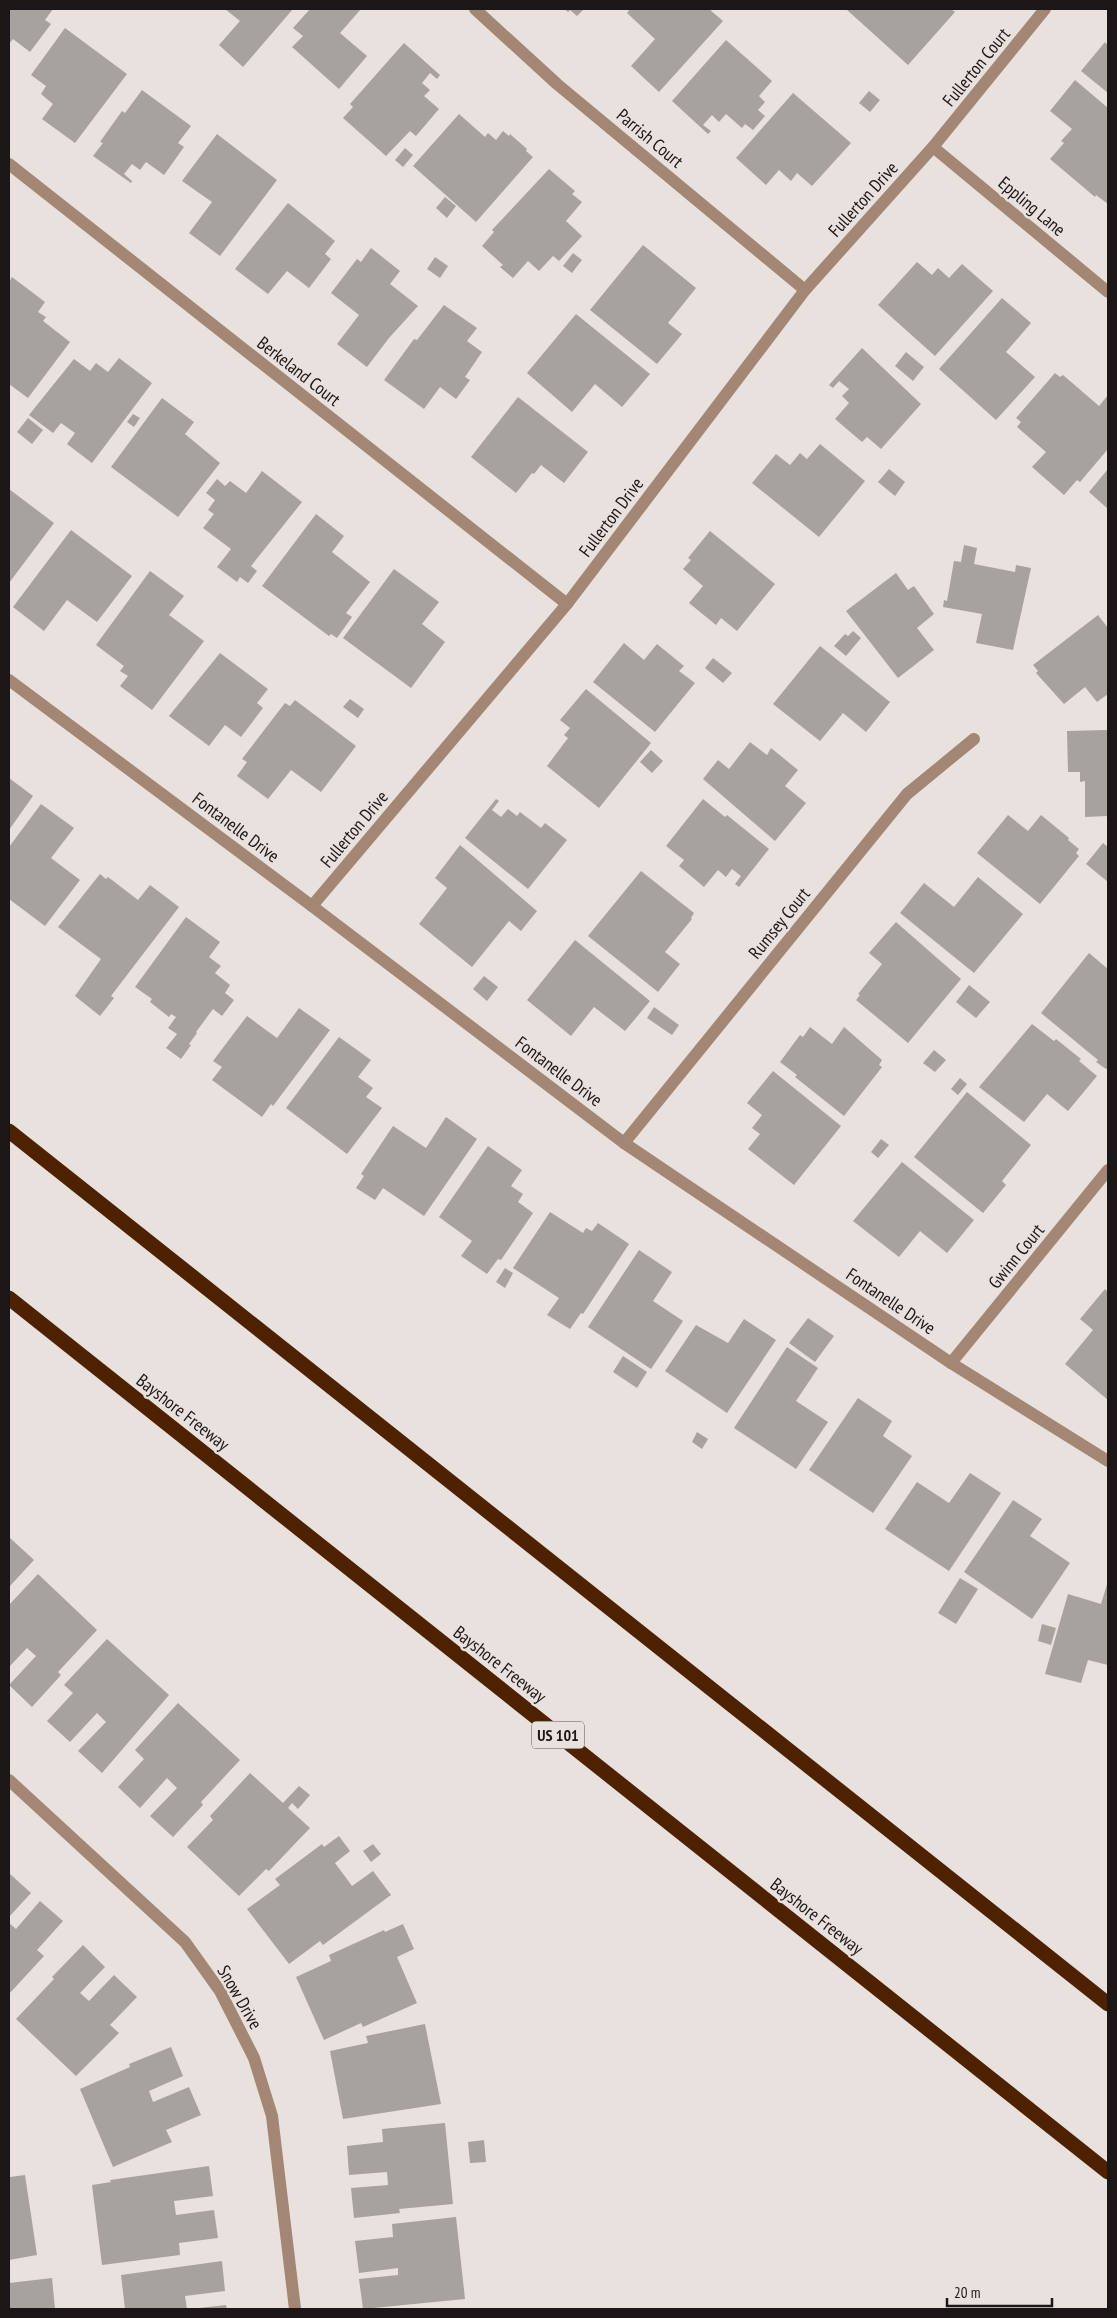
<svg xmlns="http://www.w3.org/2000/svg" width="1117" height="2318" font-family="'PT Sans Narrow',sans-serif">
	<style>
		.building { fill: #a8a29e }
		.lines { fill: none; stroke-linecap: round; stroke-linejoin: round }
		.minor { stroke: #a48674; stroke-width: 12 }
		.highway { stroke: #4e2200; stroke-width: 15 }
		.labels { text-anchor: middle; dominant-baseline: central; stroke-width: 5; stroke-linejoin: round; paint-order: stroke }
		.shield { fill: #e8e1dd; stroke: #585452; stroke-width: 1 }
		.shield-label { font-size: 16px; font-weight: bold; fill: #1a1716 }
		.street-label { font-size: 18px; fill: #1a1716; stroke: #e8e1dd }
	</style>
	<rect width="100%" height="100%" fill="#e8e1dd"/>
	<g class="building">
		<polygon points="9,9 53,9 45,20 51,24 30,52 13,39 9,44"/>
		<polygon points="225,9 293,9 243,67 219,45 240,21"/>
		<polygon points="310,9 361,9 340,33 367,56 339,89 292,47 303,36 293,28"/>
		<polygon points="565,9 584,9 577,16 570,10 568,12"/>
		<polygon points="630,9 709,9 723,21 659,92 631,66 655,39 627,13"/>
		<polygon points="846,9 951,9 955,12 908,65"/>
		<polygon points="65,28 127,74 75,143 42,119 53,104 41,94 46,86 31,75"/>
		<polygon points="726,40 772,81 759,96 765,102 758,110 765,116 753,130 745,124 742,128 726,114 719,122 712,115 703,125 711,131 708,134 672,101"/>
		<polygon points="1105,42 1108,46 1108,93 1081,71"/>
		<polygon points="404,43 440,75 437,79 430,73 422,83 430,90 424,96 439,109 416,136 410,131 386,156 343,118 353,107 350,104"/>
		<polygon points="1075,80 1108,108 1108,204 1096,195 1095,197 1050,159 1064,143 1061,141 1072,129 1050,111"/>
		<polygon points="142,90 191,126 178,143 184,147 164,175 146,162 140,170 132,164 124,174 132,181 131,183 93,156 103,143 100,142 102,139 122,111 125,113"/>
		<polygon points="869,91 880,100 870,112 859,103"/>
		<polygon points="793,93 851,143 812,186 797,173 791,181 779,170 766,185 736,158"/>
		<polygon points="459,114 485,137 488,133 496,140 503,131 509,136 510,134 527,149 526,151 533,157 476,222 413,166"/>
		<polygon points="217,134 277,180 220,256 189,233 212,202 182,181"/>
		<polygon points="405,148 413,155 403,167 395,160"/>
		<polygon points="549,169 575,191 572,194 582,202 566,221 582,236 559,261 553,256 539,271 528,261 513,278 500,267 503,265 482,246 494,232 492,230"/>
		<polygon points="445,197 456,206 447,218 436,208"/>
		<polygon points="288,203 335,241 325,254 331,259 309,288 287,271 268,294 235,269"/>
		<polygon points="643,245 696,288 668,323 682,334 657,364 590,310"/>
		<polygon points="371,248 400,271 390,284 418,306 389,338 367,367 337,344 359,315 331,293 357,259 361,262"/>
		<polygon points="573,253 582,260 572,273 563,266"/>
		<polygon points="435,257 448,266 440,278 427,269"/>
		<polygon points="917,262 932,275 938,268 949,278 962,264 993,291 935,356 878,305"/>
		<polygon points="12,277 45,302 38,312 46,317 43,321 70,342 28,398 9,384 9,282"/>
		<polygon points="1002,298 1031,323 1006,352 1035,377 996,420 939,369"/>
		<polygon points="444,305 477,328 467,341 482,352 465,377 470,380 456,399 440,387 424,409 384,380 414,339 417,340"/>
		<polygon points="576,314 650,374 622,407 595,384 572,412 527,373"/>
		<polygon points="862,348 921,404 881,449 867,437 862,442 835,419 849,403 842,396 849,389 839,381 833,388 829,385"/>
		<polygon points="906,352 924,367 913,381 895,366"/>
		<polygon points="119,358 152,383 92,463 67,444 75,433 61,423 53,433 29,415 74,359 90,371 96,363 108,372"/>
		<polygon points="1055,373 1060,377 1063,375 1099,406 1108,395 1108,449 1080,482 1077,480 1064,495 1032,467 1046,452 1017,427 1021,422 1016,418"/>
		<polygon points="518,397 588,452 564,483 541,465 534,474 532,473 516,493 471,457"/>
		<polygon points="162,398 194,422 185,434 220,463 178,517 111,467"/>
		<polygon points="133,414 140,418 134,427 127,422"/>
		<polygon points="28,418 43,430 32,444 17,432"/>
		<polygon points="820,444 865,481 819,537 752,483 776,454 790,465 800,453 807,459"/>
		<polygon points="889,469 905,482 895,496 878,482"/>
		<polygon points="1108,469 1108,509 1089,492"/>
		<polygon points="262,471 302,502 251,566 257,571 248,583 240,577 237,582 217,567 231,549 203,528 214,514 208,510 215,500 206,493 217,479 225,486 230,481 246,493"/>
		<polygon points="9,489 54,523 9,583"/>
		<polygon points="316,514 344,536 332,552 370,582 346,613 352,617 337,638 331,634 329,636 262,586"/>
		<polygon points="71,530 132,576 97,622 67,600 44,631 13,607"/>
		<polygon points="710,531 775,584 737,631 721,618 716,625 689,603 703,586 683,569 691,560 688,558"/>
		<polygon points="964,545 977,548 974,564 1015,572 1016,565 1031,568 1013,650 976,643 982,614 943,607 944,600 947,601 954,561 961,562"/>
		<polygon points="394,569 439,602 422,624 445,642 411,688 343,638"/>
		<polygon points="150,571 184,596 169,615 204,641 152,710 120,686 128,676 120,671 124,666 96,645"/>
		<polygon points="896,573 908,590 914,586 934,614 917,628 934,650 898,678 846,611"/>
		<polygon points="1098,615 1108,628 1108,694 1097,702 1085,687 1064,704 1036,673 1038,671 1033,665"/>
		<polygon points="853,631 861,638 846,656 834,646 845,634 848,636"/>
		<polygon points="624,643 644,660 657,644 684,666 679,671 695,683 655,732 593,682"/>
		<polygon points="820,646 890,702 866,732 843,713 820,741 773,704"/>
		<polygon points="220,653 268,689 257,703 263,708 241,737 225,725 209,746 169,716"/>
		<polygon points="713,658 732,673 723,683 705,668"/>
		<polygon points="586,689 651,743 599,808 547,766 568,738 564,735 570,728 560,720"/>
		<polygon points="350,699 364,709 358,718 343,707"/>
		<polygon points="295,700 356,746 321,792 291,770 268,799 237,776 247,762 242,759 285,703 290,706"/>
		<polygon points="1106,730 1108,731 1108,816 1085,817 1085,781 1080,782 1080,772 1068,772 1067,731"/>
		<polygon points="750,742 767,755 771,748 798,770 785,786 806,803 775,841 703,779 718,760 729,769"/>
		<polygon points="651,750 663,761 652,773 640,762"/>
		<polygon points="9,778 33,796 9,830"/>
		<polygon points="496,799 499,801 492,810 501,817 508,809 517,816 520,812 541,828 545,823 567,840 528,889 465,838"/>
		<polygon points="703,799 725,817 727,815 769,849 739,887 735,884 741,876 732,869 726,877 718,870 704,887 679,866 684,860 666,846"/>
		<polygon points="41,804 74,828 51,858 80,880 45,926 9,899 9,847"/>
		<polygon points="1008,815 1028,831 1041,815 1069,838 1068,840 1079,849 1076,853 1079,856 1040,904 977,853"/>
		<polygon points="1103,843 1108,847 1108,882 1086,864"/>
		<polygon points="460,845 537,911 521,931 509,921 472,967 419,924 447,888 435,878"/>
		<polygon points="641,871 694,913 691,918 692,919 665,952 680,964 658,992 588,936"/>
		<polygon points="100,874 106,879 108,877 138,900 150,885 179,907 111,996 114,998 100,1016 75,996 101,959 58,927"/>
		<polygon points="978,877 1023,914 974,973 900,913 924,883 954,907"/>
		<polygon points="186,917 220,942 209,957 221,966 215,973 230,985 225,993 234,1000 222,1016 213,1009 196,1032 197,1033 189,1044 191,1045 181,1059 166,1048 177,1034 168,1028 176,1017 171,1014 169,1017 150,1002 152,999 135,987"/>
		<polygon points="896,922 961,979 908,1043 856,1000 860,995 858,994 882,964 869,953"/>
		<polygon points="575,940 650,1001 625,1031 594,1007 571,1036 527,1000"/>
		<polygon points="1089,953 1108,969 1108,1067 1106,1069 1096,1062 1098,1060 1041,1013"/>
		<polygon points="484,976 498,987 487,1001 473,989"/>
		<polygon points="969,985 990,1002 976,1018 956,1002"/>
		<polygon points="654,1007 679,1025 672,1035 647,1018"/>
		<polygon points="299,1008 330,1030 273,1106 271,1104 262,1117 212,1080 222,1067 213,1061 247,1016 277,1038"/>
		<polygon points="1032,1024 1054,1041 1056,1039 1081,1059 1079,1061 1097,1076 1068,1111 1047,1094 1024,1122 979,1087"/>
		<polygon points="810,1027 832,1044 844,1027 882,1060 879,1065 882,1067 844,1116 795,1077 797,1075 780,1062 800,1035 803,1037"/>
		<polygon points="339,1037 371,1060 358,1077 373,1088 366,1097 382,1108 347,1154 286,1108"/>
		<polygon points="934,1050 946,1060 935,1072 923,1063"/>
		<polygon points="773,1071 841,1126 794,1185 748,1149 760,1134 752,1128 762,1115 747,1103"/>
		<polygon points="960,1078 967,1084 958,1095 951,1089"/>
		<polygon points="967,1092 1031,1145 1002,1181 1006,1185 983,1213 914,1157"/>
		<polygon points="446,1117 477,1139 424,1216 383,1188 375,1200 356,1188 364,1176 361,1174 393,1126 426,1148"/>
		<polygon points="881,1139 889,1145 878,1158 871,1152"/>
		<polygon points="488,1146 522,1170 511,1186 523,1194 518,1202 533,1213 501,1260 498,1259 487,1274 461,1256 472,1241 439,1217"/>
		<polygon points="902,1162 974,1220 947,1253 920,1231 899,1257 853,1221"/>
		<polygon points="550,1212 583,1233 586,1228 592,1231 598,1223 629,1244 583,1314 581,1313 570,1329 547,1315 559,1298 513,1268"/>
		<polygon points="639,1250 672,1272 653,1301 683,1321 651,1369 588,1327"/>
		<polygon points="505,1268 513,1273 505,1288 496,1282"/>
		<polygon points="1105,1289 1108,1292 1108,1400 1065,1364 1093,1330 1080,1319"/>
		<polygon points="808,1318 834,1336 815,1362 789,1343"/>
		<polygon points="744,1319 776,1340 727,1413 665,1371 696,1325 728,1343"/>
		<polygon points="787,1347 818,1368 796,1401 828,1422 796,1469 734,1428"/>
		<polygon points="623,1356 647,1372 637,1388 613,1372"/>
		<polygon points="858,1398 892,1421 883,1436 912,1456 873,1513 809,1470"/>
		<polygon points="697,1432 708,1439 702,1449 692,1442"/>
		<polygon points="970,1473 1001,1493 949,1571 885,1529 917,1482 949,1503"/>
		<polygon points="1013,1500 1042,1519 1030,1536 1070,1563 1032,1619 964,1572"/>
		<polygon points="9,1537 34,1560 9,1587"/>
		<polygon points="38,1574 97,1630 58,1672 61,1675 32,1707 9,1685 36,1656 27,1648 9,1667 9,1605"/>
		<polygon points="960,1578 978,1589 956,1624 938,1613"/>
		<polygon points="1108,1581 1108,1665 1088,1660 1081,1683 1045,1674 1068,1594 1101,1604"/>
		<polygon points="1042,1624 1056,1628 1051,1645 1038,1641"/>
		<polygon points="107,1639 169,1695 102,1773 78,1751 106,1722 97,1713 70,1742 47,1721 73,1693 64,1685"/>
		<polygon points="178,1703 240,1760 201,1802 203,1805 173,1837 150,1816 177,1788 167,1778 140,1808 118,1787 144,1759 135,1750"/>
		<polygon points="250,1773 283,1803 299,1786 310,1795 298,1809 292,1803 288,1808 310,1828 269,1871 266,1869 239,1896 187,1847 213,1820 210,1816"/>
		<polygon points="339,1836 350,1851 335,1863 352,1886 373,1871 391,1895 323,1945 320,1941 289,1964 247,1909 280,1885 275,1879 322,1844 324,1847"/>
		<polygon points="373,1844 381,1854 371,1862 363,1851"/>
		<polygon points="9,1873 31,1893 9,1917"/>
		<polygon points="40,1901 63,1921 37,1950 44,1956 9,1994 9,1923 16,1929"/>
		<polygon points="403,1924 414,1949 397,1957 417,2003 363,2027 361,2023 324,2040 296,1977 331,1961 329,1955 384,1930 385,1932"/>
		<polygon points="83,1945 105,1967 80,1993 89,2001 114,1975 137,1997 110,2025 119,2033 76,2076 16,2019 54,1979 52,1977"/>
		<polygon points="425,2024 441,2104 343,2119 330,2051 368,2043 366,2036"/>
		<polygon points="171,2047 183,2076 149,2091 153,2102 189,2087 201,2115 166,2130 172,2142 113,2167 80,2089 130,2067 129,2064"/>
		<polygon points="445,2123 453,2204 399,2209 400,2213 354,2218 351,2188 388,2185 387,2172 349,2175 347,2146 383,2142 382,2129"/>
		<polygon points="484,2140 486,2162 470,2163 468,2142"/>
		<polygon points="209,2166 213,2196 174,2201 176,2215 214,2210 218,2238 179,2243 180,2255 102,2265 92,2185 111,2182 110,2180"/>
		<polygon points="25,2175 37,2255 9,2260 10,2177"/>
		<polygon points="456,2217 465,2299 363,2309 359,2279 398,2275 398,2268 359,2273 355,2241 393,2237 392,2224"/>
		<polygon points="222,2261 225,2291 185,2296 187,2309 125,2309 121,2275"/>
		<polygon points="52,2278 55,2309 9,2309 9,2283"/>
		<polygon points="226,2305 227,2309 199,2309 199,2308"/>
	</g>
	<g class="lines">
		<g class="minor">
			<polyline points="475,9 557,84 805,290"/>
			<polyline points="933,147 1108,292"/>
			<polyline points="9,164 567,604"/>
			<polyline points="9,680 312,906 624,1143 951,1363 1108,1461"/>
			<polyline points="312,906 567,604 805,290 933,147 1045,9"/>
			<polyline points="624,1143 907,794 974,739"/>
			<polyline points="951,1363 1108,1170"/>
			<polyline points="9,1780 185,1942 220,1991 254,2058 272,2116 295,2309"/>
		</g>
		<g class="highway">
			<polyline points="9,1131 1108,2004"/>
			<polyline points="9,1298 1108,2172"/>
		</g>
	</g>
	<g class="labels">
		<rect class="shield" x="532" y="1721.5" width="52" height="27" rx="4"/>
		<g class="shield-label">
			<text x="558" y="1735">US 101</text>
		</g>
		<g class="street-label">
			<text transform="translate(976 67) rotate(-51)">Fullerton Court</text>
			<text transform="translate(650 138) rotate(40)">Parrish Court</text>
			<text transform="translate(863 199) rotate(-48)">Fullerton Drive</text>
			<text transform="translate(1032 206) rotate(40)">Eppling Lane</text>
			<text transform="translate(299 371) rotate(38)">Berkeland Court</text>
			<text transform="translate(611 517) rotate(-53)">Fullerton Drive</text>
			<text transform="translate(236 827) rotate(37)">Fontanelle Drive</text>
			<text transform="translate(354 829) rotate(-50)">Fullerton Drive</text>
			<text transform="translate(779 923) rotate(-51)">Rumsey Court</text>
			<text transform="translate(559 1071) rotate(37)">Fontanelle Drive</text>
			<text transform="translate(1016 1256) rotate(-51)">Gwinn Court</text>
			<text transform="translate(891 1301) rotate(34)">Fontanelle Drive</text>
			<text transform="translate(183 1412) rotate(38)">Bayshore Freeway</text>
			<text transform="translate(500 1664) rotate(38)">Bayshore Freeway</text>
			<text transform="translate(817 1916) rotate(38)">Bayshore Freeway</text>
			<text transform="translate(240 1997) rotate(60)">Snow Drive</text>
		</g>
	</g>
	<rect width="1117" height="2318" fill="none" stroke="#1a1716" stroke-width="20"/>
	<path d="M947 2298v8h105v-8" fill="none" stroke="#1a1716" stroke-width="2.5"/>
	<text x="954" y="2298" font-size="15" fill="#1a1716" stroke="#e8e1dd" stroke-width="4" paint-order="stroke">20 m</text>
</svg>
